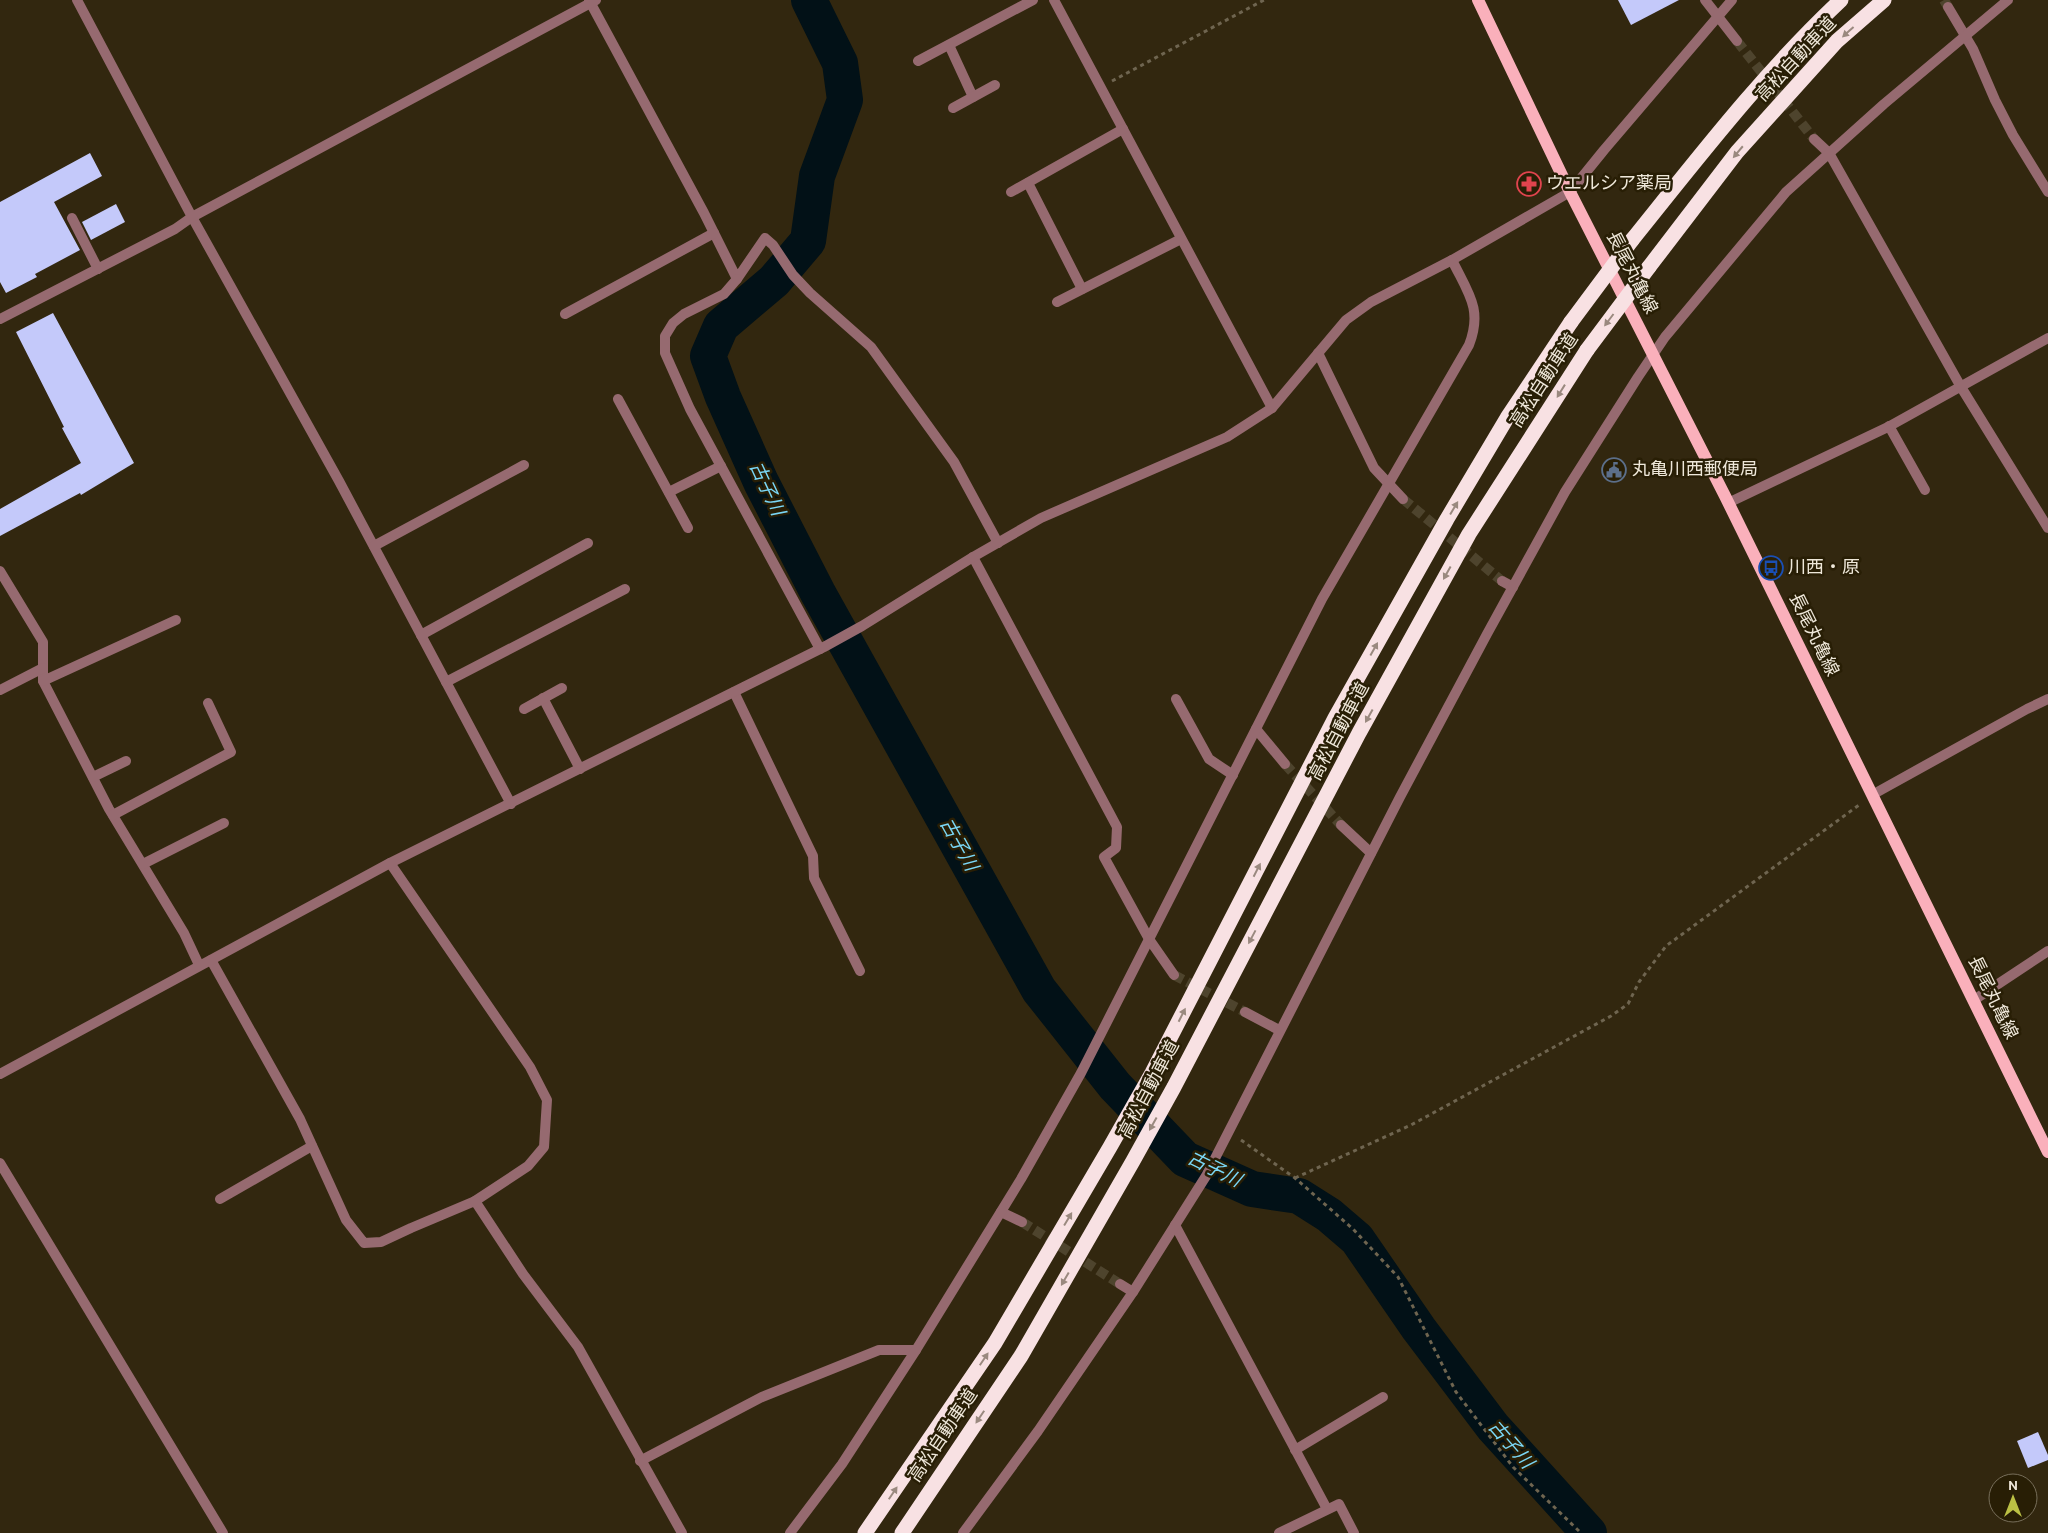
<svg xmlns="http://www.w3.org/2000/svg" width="2048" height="1533" font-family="Overpass,'Noto Sans JP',sans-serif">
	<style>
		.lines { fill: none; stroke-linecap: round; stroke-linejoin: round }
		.river { stroke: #021117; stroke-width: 36 }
		.building { fill: #c4c9fa }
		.minor-tunnel { stroke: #4e442d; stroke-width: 10; stroke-dasharray: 10 5; stroke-linecap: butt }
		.path { stroke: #6f6550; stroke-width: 3; stroke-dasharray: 4 4; stroke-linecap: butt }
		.minor { stroke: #966a70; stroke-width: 10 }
		.tertiary { stroke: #966a70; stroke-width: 10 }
		.primary { stroke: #fab0bb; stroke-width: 12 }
		.motorway { stroke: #f8e1e3; stroke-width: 15 }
		.motorway-bridge { stroke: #f8e1e3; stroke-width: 15 }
		.oneway { fill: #9a897f }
		.labels { text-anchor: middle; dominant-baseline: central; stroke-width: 5; stroke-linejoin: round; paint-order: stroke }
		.street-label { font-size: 18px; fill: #eee7d9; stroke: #281e05 }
		.poi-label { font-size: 18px; fill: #eee7d9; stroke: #281e05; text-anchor: start }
		.water-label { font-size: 19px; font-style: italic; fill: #7ad7f6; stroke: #281e05 }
	</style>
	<rect width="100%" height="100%" fill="#32270f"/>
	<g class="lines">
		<polyline class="river" points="809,0 840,63 845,100 817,176 808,241 774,281 721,326 708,356 723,397 761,482 818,593 1039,990 1115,1086 1185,1159 1252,1189 1299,1196 1329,1215 1357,1239 1419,1329 1493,1427 1589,1533"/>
	</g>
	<g class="building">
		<polygon points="1618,0 1679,0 1631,25"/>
		<polygon points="90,153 102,176 54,202 80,250 35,274 37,277 6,293 0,282 0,202"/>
		<polygon points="116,204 125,222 91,240 82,222"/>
		<polygon points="53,313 134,463 81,495 80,493 0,536 0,509 81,463 62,428 64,427 16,332"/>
		<polygon points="2038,1432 2048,1455 2048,1460 2028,1468 2017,1441"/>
	</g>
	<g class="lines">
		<g class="minor-tunnel">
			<polyline points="1944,0 1948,7"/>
			<polyline points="1737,41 1814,139"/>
			<polyline points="1403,499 1502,581"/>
			<polyline points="1285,764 1341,825"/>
			<polyline points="1174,975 1245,1012"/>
			<polyline points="1022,1222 1120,1284"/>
		</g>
		<g class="path">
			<polyline points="1112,81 1264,0"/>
			<polyline points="1241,1140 1295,1178 1353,1229 1398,1277 1456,1392 1513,1467 1581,1533"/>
			<polyline points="1295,1178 1411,1125 1611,1016 1628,1004 1639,982 1666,946 1859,805"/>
		</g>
		<g class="minor">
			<polyline points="77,0 192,217 339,481 511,804"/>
			<polyline points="589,0 704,213 737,279 765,238 773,245 793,275 810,293 871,347 954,462 998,543"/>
			<polyline points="1054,0 1272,408"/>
			<polyline points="1705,0 1737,41"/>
			<polyline points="1948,7 1973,49 1995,100 2013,135 2048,192"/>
			<polyline points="949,45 973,97"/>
			<polyline points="918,61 1033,0"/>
			<polyline points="953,108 995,85"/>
			<polyline points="1814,139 1829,153 1961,387 2048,528"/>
			<polyline points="1028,183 1082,289"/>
			<polyline points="1011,192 1123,129"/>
			<polyline points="72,218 98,269"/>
			<polyline points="737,279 724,294 684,314 673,323 665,336 665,353 690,409 820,649"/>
			<polyline points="1057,302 1181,239"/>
			<polyline points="565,314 714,233"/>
			<polyline points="0,319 175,229 192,217 596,0"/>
			<polyline points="1318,353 1374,468 1403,499"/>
			<polyline points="618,399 688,528"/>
			<polyline points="1889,426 1925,490"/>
			<polyline points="669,492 721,466"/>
			<polyline points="1728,503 1888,427 2048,338"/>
			<polyline points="374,546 524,465"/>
			<polyline points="973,557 1117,827 1116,848 1104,857 1149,939 1174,975"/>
			<polyline points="0,571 43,642 43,681 109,809 184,933 199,965"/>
			<polyline points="1502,581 1513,587"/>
			<polyline points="421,635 588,543"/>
			<polyline points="43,681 176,620"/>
			<polyline points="446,682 625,589"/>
			<polyline points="0,690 43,668"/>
			<polyline points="734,692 813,856 814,878 860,971"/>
			<polyline points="543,698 580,769"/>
			<polyline points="1176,699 1209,759 1233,775"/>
			<polyline points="524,709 562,688"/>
			<polyline points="1256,729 1285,764"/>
			<polyline points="93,777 126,761"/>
			<polyline points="1872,795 2027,709 2048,699"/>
			<polyline points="113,815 231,752 208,703"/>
			<polyline points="1341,825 1371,853"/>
			<polyline points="143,864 224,823"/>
			<polyline points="211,960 300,1119 346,1220 364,1243 381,1242 411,1228 475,1201 528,1166 544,1147 547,1100 530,1067 390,863"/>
			<polyline points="1974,1000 2048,951"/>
			<polyline points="1245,1012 1279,1030"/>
			<polyline points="0,1074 390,863 824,647 862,626 973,557 1041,518 1227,437 1272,408 1346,320 1371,302 1452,260 1570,192"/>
			<polyline points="0,1163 223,1533"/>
			<polyline points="220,1199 312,1146"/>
			<polyline points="475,1201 523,1274 578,1347 682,1533"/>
			<polyline points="1001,1212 1022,1222"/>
			<polyline points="1175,1225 1327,1509"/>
			<polyline points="1120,1284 1133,1292"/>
			<polyline points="1295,1450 1383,1397"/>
			<polyline points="640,1461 762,1397 879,1350 916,1350"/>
			<path d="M 790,1533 L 842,1464 L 916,1350 L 1021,1179 L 1081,1073 L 1322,599 L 1469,345 C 1483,309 1468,293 1452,260"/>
			<polyline points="963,1533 1038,1431 1133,1292 1206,1176 1400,797 1487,634 1565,492 1638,377 1665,337 1786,192 1884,104 2008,0"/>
			<polyline points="1279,1533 1339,1504 1354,1533"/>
		</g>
		<polyline class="tertiary" points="1570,192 1604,150 1732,0"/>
		<polyline class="primary" points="1478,0 1570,192 1725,496 2048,1152"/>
		<g class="motorway">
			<path d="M 1632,240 C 1698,158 1764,72 1841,0"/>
			<polyline points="1649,267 1737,152 1837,41 1884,0"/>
			<polyline points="865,1533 995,1343 1110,1147 1152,1073 1335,718 1447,519 1507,418 1571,322"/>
			<polyline points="902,1533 1021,1356 1133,1161 1174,1087 1359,733 1469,534 1587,350"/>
		</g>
		<g class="motorway-bridge">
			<polyline points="1571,322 1632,240"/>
			<polyline points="1587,350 1649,267"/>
		</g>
	</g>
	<defs><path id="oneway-solid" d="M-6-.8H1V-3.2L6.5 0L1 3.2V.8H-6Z" transform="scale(1.25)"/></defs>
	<g class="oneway">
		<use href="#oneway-solid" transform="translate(1848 32) rotate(138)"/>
		<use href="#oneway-solid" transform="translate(1738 152) rotate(130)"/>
		<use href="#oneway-solid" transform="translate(1609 320) rotate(127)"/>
		<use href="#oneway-solid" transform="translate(1561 391) rotate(122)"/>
		<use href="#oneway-solid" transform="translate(1454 508) rotate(-59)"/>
		<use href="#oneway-solid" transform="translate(1447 573) rotate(119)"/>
		<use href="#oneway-solid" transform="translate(1374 649) rotate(-61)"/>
		<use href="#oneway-solid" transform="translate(1369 716) rotate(119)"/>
		<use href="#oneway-solid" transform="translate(1257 870) rotate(-63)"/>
		<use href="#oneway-solid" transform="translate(1252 937) rotate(118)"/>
		<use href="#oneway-solid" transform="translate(1182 1015) rotate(-63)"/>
		<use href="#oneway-solid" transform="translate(1153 1124) rotate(119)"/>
		<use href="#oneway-solid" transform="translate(1068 1219) rotate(-59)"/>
		<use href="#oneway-solid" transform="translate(1065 1279) rotate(120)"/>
		<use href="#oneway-solid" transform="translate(984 1359) rotate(-56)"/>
		<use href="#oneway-solid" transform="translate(980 1417) rotate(124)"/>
		<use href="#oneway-solid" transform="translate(893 1493) rotate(-56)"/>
	</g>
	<defs>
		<g id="pharmacy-ring" transform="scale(1.25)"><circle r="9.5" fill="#281e05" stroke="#e0444e" stroke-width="1.5"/><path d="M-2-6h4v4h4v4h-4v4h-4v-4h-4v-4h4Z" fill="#e0444e"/></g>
		<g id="civic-ring" transform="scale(1.25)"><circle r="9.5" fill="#281e05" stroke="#5c6f8a" stroke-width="1.5"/><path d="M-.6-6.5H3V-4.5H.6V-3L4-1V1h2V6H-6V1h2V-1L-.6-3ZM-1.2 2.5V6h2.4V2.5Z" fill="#5c6f8a"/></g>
		<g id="bus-ring" transform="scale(1.25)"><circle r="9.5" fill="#281e05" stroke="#1a4fb4" stroke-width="1.5"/><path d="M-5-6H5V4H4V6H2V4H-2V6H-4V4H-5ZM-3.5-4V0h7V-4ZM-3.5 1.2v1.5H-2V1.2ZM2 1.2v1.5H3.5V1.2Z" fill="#1a4fb4"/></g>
	</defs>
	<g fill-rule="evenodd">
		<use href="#pharmacy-ring" x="1529" y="184"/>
		<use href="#civic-ring" x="1614" y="470"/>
		<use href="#bus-ring" x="1771" y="568"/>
	</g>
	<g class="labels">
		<g class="street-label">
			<text transform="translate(1797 60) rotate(-47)">高松自動車道</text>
			<text transform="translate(1631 273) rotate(63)">長尾丸亀線</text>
			<text transform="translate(1545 381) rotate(-57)">高松自動車道</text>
			<text transform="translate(1813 635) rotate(64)">長尾丸亀線</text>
			<text transform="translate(1340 732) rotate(-62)">高松自動車道</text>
			<text transform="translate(1992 998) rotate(64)">長尾丸亀線</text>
			<text transform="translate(1150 1090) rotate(-62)">高松自動車道</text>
			<text transform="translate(944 1436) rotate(-56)">高松自動車道</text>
		</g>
		<g class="poi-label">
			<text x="1546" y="184">ウエルシア薬局</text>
			<text x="1632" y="470">丸亀川西郵便局</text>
			<text x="1788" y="568">川西・原</text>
		</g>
		<g class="water-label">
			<text transform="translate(766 489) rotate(65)">古子川</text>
			<text transform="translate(958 845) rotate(61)">古子川</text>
			<text transform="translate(1214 1170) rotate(26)">古子川</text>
			<text transform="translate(1510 1445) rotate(49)">古子川</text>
		</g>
	</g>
	<g transform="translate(2013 1498)"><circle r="24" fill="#281e05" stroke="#776e5a"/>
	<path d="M0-4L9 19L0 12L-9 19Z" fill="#bbc044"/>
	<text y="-8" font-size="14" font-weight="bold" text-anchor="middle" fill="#eee7d9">N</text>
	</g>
</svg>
